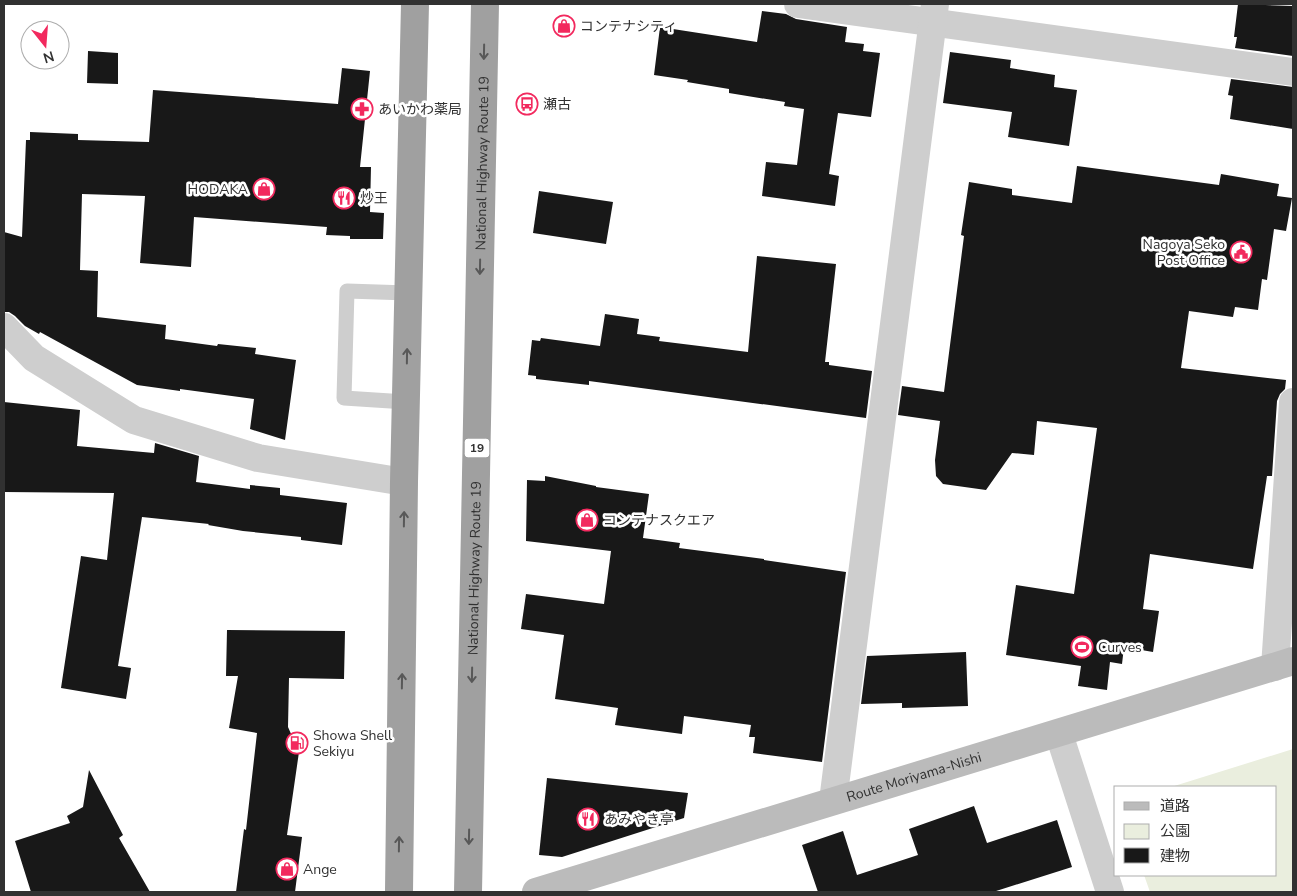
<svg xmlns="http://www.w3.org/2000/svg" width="1297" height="896" font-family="'Nunito Sans','Noto Sans JP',sans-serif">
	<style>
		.green { fill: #eaeede }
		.building { fill: #181818 }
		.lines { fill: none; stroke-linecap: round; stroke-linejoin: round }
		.service { stroke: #cecece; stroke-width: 15 }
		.minor { stroke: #cecece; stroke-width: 28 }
		.secondary { stroke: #bbb; stroke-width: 28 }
		.trunk { stroke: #a0a0a0; stroke-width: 28 }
		.oneway { stroke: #585858 }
		.labels { text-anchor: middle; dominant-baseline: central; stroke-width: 5; stroke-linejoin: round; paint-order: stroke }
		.shield { fill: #fff; stroke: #6f6f6f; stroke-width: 1 }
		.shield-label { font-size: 12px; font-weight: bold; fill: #313131 }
		.poi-label { font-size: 14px; fill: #313131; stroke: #fff; text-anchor: start }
		.street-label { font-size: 14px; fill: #313131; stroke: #fff }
	</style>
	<rect width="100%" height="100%" fill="#fff"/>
	<polygon class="green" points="1293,749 1293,892 1150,892 1144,875 1276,875 1276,787 1171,787"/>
	<g class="building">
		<polygon points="1238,4 1293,6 1293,56 1235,48 1237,37 1234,37"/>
		<polygon points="762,11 786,14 796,19 847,27 845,42 864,44 863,51 880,53 871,117 838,113 829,174 839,176 835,206 762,196 766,162 797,165 804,109 784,106 785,102 729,93 729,89 687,82 688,80 654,75 660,27 757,42"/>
		<polygon points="88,51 118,53 118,84 87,83"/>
		<polygon points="950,52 1011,60 1010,68 1055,75 1054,87 1077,90 1069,146 1008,137 1012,112 943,103"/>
		<polygon points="342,68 370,71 360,167 371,167 370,212 384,213 383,239 350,239 350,236 326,235 327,227 194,217 191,267 140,263 145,196 82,194 80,270 98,271 97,317 166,325 165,339 217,346 218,344 256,348 255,354 296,360 285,440 250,429 254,399 180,389 180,391 137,385 40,332 39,334 25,326 15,316 9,312 4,312 4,232 22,237 26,140 30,140 30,132 78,134 78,140 149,142 153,90 338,104"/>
		<polygon points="1231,79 1293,87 1293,129 1230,119 1233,96 1228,95"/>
		<polygon points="1077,166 1219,185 1221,174 1279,184 1277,196 1292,198 1286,231 1274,229 1267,280 1262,279 1258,310 1235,307 1233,317 1189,311 1181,368 1286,380 1285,389 1280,394 1277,401 1272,476 1267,476 1253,569 1150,554 1143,609 1159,611 1153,652 1124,647 1122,664 1110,662 1107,690 1078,686 1081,666 1006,655 1016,585 1074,594 1097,428 1037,421 1034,455 1012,453 986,490 943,484 936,476 935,460 940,421 898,415 902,386 944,392 964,236 961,235 969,182 1012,189 1012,195 1072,203"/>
		<polygon points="539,191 613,202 606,244 533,233"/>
		<polygon points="757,256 836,264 825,362 829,362 829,365 872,371 866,418 589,381 589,385 536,379 536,376 528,375 532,340 540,341 541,338 600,346 605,314 639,319 637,334 660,337 659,341 748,352"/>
		<polygon points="4,402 80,410 77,446 154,453 155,443 199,456 196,482 250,489 250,485 280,488 280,495 347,503 342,545 301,540 301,537 243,531 208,525 209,524 142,517 118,666 131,668 126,699 61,688 81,556 107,560 114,493 4,492"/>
		<polygon points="545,476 596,486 596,487 649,494 643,538 680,543 679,548 764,559 764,560 846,572 822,762 753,753 755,737 749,737 751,725 684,716 682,734 615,725 618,708 555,699 564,635 521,629 526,594 604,604 611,551 526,541 527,480 545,481"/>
		<polygon points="227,630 345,631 344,679 289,678 288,727 299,752 287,835 302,837 295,892 236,892 244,829 246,830 257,733 229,728 238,676 226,676"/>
		<polygon points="966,652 968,706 902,708 902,703 861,704 867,656"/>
		<polygon points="89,770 123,835 119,838 150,892 31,892 15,841 70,823 67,816 83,807"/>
		<polygon points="547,778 688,793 684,818 562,857 539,855"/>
		<polygon points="974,806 987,843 1057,820 1072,867 993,892 818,892 802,845 843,831 857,875 918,855 909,829"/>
	</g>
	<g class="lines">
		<polyline class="service" points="406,402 344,398 347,291 408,293"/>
		<g class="minor">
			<polyline points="798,4 1293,72"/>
			<polyline points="4,327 34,358 134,420 258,458 404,482"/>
			<polyline points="1275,667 1293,402"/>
			<polyline points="1059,734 1110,892"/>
			<polyline points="833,801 935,4"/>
		</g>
		<path class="secondary" id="s1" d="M 536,892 L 1293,661"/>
		<g class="trunk">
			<polyline points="399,892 404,482 415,4"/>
			<path id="s2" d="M 468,892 L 485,4"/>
		</g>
	</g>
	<defs><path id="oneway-shaft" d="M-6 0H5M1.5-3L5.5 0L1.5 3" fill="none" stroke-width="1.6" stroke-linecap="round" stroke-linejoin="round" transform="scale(1.25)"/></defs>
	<g class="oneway">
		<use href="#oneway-shaft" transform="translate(484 52) rotate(91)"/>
		<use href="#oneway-shaft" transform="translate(480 267) rotate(91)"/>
		<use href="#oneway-shaft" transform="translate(407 356) rotate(-89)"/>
		<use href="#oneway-shaft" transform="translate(404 519) rotate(-89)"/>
		<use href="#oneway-shaft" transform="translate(472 675) rotate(91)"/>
		<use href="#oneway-shaft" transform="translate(402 681) rotate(-89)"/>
		<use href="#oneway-shaft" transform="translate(469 837) rotate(91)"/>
		<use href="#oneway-shaft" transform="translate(399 844) rotate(-89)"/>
	</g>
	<defs>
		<g id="shop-ring" transform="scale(1.125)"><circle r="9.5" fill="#fff" stroke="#f2295e" stroke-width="1.5"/><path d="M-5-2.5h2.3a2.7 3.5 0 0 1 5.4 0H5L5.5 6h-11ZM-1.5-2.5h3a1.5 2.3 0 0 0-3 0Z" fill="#f2295e"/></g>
		<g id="bus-ring" transform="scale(1.125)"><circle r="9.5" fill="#fff" stroke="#f2295e" stroke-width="1.5"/><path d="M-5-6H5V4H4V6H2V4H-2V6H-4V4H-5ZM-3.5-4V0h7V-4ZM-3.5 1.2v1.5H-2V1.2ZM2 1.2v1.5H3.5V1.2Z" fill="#f2295e"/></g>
		<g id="pharmacy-ring" transform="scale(1.125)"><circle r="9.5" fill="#fff" stroke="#f2295e" stroke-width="1.5"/><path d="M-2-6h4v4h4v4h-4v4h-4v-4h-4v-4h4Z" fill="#f2295e"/></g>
		<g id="restaurant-ring" transform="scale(1.125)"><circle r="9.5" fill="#fff" stroke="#f2295e" stroke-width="1.5"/><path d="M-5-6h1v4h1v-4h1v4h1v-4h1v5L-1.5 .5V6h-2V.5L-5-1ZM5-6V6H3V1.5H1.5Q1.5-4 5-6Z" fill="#f2295e"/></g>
		<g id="civic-ring" transform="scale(1.125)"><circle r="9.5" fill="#fff" stroke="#f2295e" stroke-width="1.5"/><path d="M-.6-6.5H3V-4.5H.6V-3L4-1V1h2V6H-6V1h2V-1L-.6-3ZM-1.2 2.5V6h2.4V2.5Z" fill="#f2295e"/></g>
		<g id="stadium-ring" transform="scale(1.125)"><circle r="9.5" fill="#fff" stroke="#f2295e" stroke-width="1.5"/><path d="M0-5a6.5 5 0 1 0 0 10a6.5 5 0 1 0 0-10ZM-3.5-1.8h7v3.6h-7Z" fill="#f2295e"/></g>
		<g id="fuel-ring" transform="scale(1.125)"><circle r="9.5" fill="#fff" stroke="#f2295e" stroke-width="1.5"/><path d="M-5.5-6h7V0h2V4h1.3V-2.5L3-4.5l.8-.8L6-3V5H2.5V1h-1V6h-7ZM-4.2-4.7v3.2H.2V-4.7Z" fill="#f2295e"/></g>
	</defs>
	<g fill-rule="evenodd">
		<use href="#shop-ring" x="564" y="26"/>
		<use href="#bus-ring" x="527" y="104"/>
		<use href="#pharmacy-ring" x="362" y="109"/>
		<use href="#shop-ring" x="264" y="189"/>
		<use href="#restaurant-ring" x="344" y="198"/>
		<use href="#civic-ring" x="1241" y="252"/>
		<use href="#shop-ring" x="587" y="520"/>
		<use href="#stadium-ring" x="1082" y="647"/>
		<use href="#fuel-ring" x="297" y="743"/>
		<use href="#restaurant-ring" x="588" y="819"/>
		<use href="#shop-ring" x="287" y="869"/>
	</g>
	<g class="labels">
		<rect class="shield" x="464.5" y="438.5" width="25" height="19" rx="4"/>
		<g class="shield-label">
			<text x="477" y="448">19</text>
		</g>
		<g class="poi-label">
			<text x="580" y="26">コンテナシティ</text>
			<text x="543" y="104">瀬古</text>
			<text x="378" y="109">あいかわ薬局</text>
			<text x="248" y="189" text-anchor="end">HODAKA</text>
			<text x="360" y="198">炒王</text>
			<text x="1225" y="244" text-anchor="end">Nagoya Seko<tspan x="1225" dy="16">Post Office</tspan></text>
			<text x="603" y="520">コンテナスクエア</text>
			<text x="1098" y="647">Curves</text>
			<text x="313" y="735">Showa Shell<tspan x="313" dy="16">Sekiyu</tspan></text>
			<text x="604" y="819">あみやき亭</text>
			<text x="303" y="869">Ange</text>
		</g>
		<g class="street-label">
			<text stroke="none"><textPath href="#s2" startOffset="729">National Highway Route 19</textPath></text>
			<text stroke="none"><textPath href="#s2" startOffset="324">National Highway Route 19</textPath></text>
			<text stroke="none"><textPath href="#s1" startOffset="395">Route Moriyama-Nishi</textPath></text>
		</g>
	</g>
	<rect width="1297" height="896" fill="none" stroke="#313131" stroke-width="10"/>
	<rect x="1114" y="786" width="162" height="90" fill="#ffffff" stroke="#adadad"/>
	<rect x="1124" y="802" width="25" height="8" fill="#bbbbbb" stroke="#adadad"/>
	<text x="1160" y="811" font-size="15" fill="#313131">道路</text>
	<rect x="1124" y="824" width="25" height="15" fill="#eaeede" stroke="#adadad"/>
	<text x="1160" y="836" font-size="15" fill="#313131">公園</text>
	<rect x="1124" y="848" width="25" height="15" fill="#181818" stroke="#adadad"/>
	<text x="1160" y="861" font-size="15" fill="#313131">建物</text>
	<g transform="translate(45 45) rotate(163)"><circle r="24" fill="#ffffff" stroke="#adadad"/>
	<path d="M0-4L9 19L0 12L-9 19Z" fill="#f2295e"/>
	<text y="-8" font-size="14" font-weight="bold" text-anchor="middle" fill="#313131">N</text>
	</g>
</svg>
